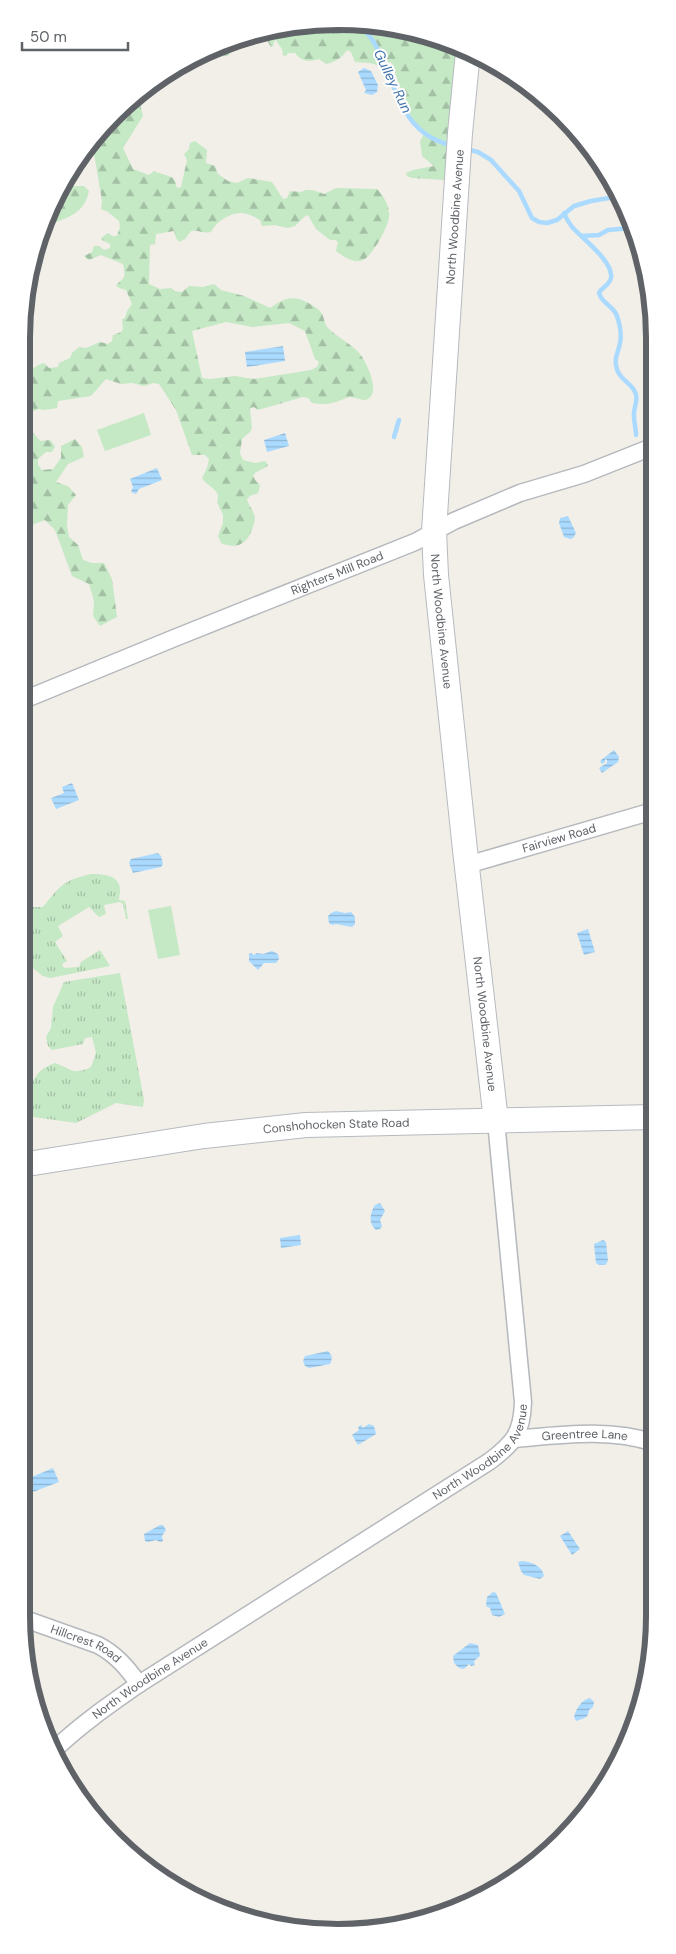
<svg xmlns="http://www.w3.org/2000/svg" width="676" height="1954" font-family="'DM Sans',sans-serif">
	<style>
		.grass { fill: url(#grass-tufts) }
		.forest { fill: url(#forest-firs); fill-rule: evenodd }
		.pitch { fill: #c5e8c5 }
		.water { fill: url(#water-rules) }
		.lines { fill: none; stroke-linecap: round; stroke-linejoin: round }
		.stream { stroke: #aadaff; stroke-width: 4.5 }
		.street-casing { stroke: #b5b8bc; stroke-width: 19 }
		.secondary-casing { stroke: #b6babf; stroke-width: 26 }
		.street { stroke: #fff; stroke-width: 16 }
		.secondary { stroke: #fff; stroke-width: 24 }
		.labels { text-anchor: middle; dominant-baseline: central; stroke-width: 4; stroke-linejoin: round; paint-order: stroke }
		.street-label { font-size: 12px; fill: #5f6368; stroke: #fff }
		.water-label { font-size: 14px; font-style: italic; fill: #4174aa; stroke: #fff }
		.rim { fill: none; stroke: #5f6368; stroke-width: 6 }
	</style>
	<defs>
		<pattern id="grass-tufts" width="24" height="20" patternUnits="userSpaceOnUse" patternTransform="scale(1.25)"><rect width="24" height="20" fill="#c5e8c5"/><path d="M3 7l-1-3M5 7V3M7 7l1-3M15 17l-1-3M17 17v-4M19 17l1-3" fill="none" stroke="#a3c0a4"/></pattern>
		<pattern id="forest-firs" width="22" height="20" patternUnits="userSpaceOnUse" patternTransform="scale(1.25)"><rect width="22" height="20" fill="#c5e8c5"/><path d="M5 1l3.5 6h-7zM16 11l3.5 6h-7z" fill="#a3c0a4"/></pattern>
		<pattern id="water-rules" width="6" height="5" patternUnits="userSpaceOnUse" patternTransform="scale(1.25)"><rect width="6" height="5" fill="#aadaff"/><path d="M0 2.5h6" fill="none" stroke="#8eb4d2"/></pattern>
	</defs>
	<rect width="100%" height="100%" fill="#f1efe8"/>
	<g class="grass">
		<path d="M 91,874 C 103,874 121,875 120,891 C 120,894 119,897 119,900 L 125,901 L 128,919 L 126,919 L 123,904 L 120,902 L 104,905 L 106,914 L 99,917 L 89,907 L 58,926 L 63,936 L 55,942 L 67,961 L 62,964 L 64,968 L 79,967 L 81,962 L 100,950 L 110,966 L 50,978 L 43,976 L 30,966 L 26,938 L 26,911 L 31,907 L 43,907 C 61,885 62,881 91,874 Z"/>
		<path d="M 120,973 L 144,1100 L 143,1107 L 116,1103 L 76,1123 L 27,1116 C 29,1093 29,1071 55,1063 C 72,1069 73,1076 91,1067 L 96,1053 L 92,1037 L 85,1038 L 83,1044 L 52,1050 L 48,1046 L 46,1037 L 51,1028 L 53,1007 L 64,982 Z"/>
	</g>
	<g class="forest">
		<path d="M 296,24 L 420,32 L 458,48 L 445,180 L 412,178 L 407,176 L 406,173 L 413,170 L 434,166 L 422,156 L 420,141 L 425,132 L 412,119 L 391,62 L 377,65 L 370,63 L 355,62 L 351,52 L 347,50 C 342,58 335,62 326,64 L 319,59 C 309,62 302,62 295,53 L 288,53 L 286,56 L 283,55 L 282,49 L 275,39 L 273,46 L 271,47 L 268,42 L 268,34 Z"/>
		<polygon points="257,37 254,43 245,44 235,48 229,55 208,59 201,56"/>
		<path d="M 159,82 L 162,86 L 140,103 L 143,116 L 123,148 L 133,169 L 149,175 L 154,171 C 159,174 173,176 174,179 C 176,182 176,185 177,188 L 181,187 L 187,160 L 184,154 L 189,149 L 190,143 L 195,141 L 207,150 L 206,163 L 215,166 L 218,174 L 228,181 L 237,183 L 248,178 L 272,182 L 283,199 L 287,198 L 290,191 L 301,192 C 309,187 316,191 324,194 L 336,188 L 377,189 C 384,196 390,207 389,217 C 388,227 371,260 360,261 C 351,262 343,256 336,251 L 338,242 L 335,240 L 330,240 L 316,229 L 308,215 L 304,217 L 295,226 L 288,228 L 275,225 L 262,226 L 260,220 C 255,217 248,213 241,213 C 229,213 216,222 211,232 C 203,234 199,230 191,231 L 185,239 L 179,242 L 176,238 L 174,231 L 156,234 L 155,244 L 150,245 L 149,284 L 160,289 L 171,288 L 175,291 L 182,292 L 189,286 L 203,287 L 214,284 L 221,290 L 244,296 L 270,308 C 280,301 289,295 302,300 C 307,302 318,308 321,312 C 324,316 324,323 327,327 C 334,335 352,344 360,354 C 366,362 381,391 368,399 C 363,402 356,397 350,397 C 345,398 340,401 335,402 C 328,405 319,404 312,403 L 308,398 L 303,397 L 258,410 L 254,407 L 250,408 L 252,428 L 250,432 L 242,439 L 240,453 L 243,460 L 255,463 L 265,461 L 268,465 L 266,467 L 255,473 L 253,476 L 256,481 L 260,485 L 258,493 L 250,496 L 247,499 C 248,505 252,508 254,514 C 256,520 254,524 252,529 C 247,545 236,549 221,543 L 218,536 L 223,523 L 223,515 L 217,502 C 222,489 208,488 202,478 L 207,468 L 209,459 L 205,455 L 192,455 L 176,410 L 159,384 L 153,383 L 144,386 L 132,383 L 121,384 L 106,379 L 91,396 L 58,401 L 57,408 L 45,410 L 38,409 L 30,413 L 21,411 L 21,378 C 31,373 32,366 44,363 L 49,368 L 58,367 L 59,363 L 70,358 L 72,353 L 79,347 L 86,348 L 100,342 L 108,344 L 112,341 L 113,335 L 121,332 L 123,329 L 122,319 L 125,318 L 127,311 L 132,304 L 126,290 L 119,288 L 116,285 C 125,277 126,278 123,264 L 101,255 L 89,260 L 84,256 L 92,252 L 94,246 L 99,246 L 104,250 L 110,248 L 110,244 L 102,240 L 101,238 L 108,233 L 112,236 L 117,236 L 120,227 L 119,221 L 108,212 L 101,209 L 102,201 L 92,141 ZM 226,322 L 252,327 L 289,323 L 305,331 L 315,359 L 319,362 L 317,367 L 311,370 L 254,379 L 235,376 L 210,379 L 202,378 L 192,331 Z"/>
		<path d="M 74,186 L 84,186 L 89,191 C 84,215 67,217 47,226 L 64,191 Z"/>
		<polygon points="21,429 31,430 40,441 50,440 55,446 52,452 46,452 38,459 38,465 42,470 53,469 61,458 61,446 75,439 82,447 84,457 68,464 56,482 68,486 76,495 68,505 67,526 69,537 78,545 83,560 92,563 104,563 112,579 117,617 100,626 93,616 94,601 89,584 72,576 55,530 45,520 34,524 21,548"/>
	</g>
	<g class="pitch">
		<polygon points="144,413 151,435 105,451 97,430"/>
		<polygon points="171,906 180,955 158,959 148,910"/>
	</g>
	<g class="water">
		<polygon points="364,68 371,71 378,85 377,92 372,95 364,93 366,90 358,72"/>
		<polygon points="283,346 285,361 247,367 245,352"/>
		<polygon points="285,433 289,446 267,452 264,440"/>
		<polygon points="157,468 162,480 139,489 136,494 131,492 133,487 130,479"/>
		<polygon points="568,516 576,533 573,538 570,539 564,537 559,523 560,518"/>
		<polygon points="614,750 619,757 618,762 602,773 599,768 607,763 607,760 605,759 605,762 602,764 600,761"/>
		<polygon points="72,783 79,800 56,809 51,798 64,793 62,787"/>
		<polygon points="158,853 161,856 163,864 161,867 133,873 129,863 131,859"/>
		<polygon points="336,911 345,913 351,912 355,917 355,924 352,927 336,924 332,925 329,923 328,916 331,913"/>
		<polygon points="588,929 595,952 584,955 577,933"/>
		<polygon points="272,951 278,954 279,959 276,963 264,963 258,970 249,961 249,954 251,953 254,955 257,953 263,954"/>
		<path d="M 380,1203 L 385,1211 L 380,1220 L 382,1226 L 380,1229 L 376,1230 C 368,1223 370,1213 375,1205 Z"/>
		<polygon points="300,1235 301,1245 281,1248 280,1238"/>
		<polygon points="603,1240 606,1242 608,1261 605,1265 599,1265 596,1263 594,1244"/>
		<path d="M 328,1351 C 332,1355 333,1358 330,1364 L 309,1368 L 305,1366 L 303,1361 L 305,1356 Z"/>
		<polygon points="369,1424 374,1426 376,1434 358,1445 352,1435 359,1430 358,1427 361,1425 363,1428"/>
		<polygon points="53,1468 59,1482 33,1492 27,1479"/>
		<polygon points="160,1525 163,1525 166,1530 162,1536 163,1541 160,1542 156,1540 148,1542 145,1541 144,1534"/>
		<polygon points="568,1531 580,1549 572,1555 560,1536"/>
		<path d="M 522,1561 C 532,1562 542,1566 544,1576 L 540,1579 L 524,1575 L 521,1571 L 518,1562 Z"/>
		<polygon points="493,1592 496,1593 505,1614 499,1617 492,1615 490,1608 486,1606 487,1597"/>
		<polygon points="470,1643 478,1645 480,1656 474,1661 475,1665 471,1666 469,1664 464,1669 459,1668 454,1663 453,1656"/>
		<path d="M 590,1698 L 594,1702 L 593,1707 L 589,1710 C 588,1719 584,1718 576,1721 L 574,1717 C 576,1709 581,1700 590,1698 Z"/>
	</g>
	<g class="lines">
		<g class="stream">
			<path d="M 362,28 C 373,37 377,48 383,61 C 399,98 407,135 451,145"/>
			<polyline points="466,149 478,152 491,160 519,191 532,218 539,222 547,223 557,220 574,206 591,201 621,196"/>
			<path d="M 564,213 C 566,218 569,223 572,227 C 582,238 614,262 611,278 C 609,286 602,287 599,293 C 602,304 613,305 617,316 C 620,325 622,334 620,343 C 619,351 614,357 616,365 C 617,377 628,381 634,390 C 640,399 633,407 634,416 C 634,422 636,429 636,435"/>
			<polyline points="582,236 599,235 608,230 631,228"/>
			<polyline points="394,437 399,420"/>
			<polyline points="646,472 652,474"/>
		</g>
		<g class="street-casing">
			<g id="street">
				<path id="s1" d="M 21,701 L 177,637 L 415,542 L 454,521 L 520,493 L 584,474 L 652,447"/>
				<path id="s2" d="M 467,865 L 653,811"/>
				<path id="s3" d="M 515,1439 C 561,1435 610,1428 654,1443"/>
				<path id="s4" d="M 22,1618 L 98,1645 C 117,1655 127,1668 139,1684"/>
				<path id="s5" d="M 54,1750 C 80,1725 109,1705 139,1684 L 490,1461 C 514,1443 522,1433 523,1402 L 496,1121"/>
			</g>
		</g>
		<g class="secondary-casing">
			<g id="secondary">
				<path id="s6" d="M 468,52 L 460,133 L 434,531 L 436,575 L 465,850 L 496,1121"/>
				<path id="s7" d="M 21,1165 L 204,1136 L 306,1125 L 654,1117"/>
			</g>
		</g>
		<use href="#street" class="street"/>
		<use href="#secondary" class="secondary"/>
	</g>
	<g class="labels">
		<g class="street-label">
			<text transform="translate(455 217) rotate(-86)">North Woodbine Avenue</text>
			<text stroke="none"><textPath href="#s1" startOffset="341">Righters Mill Road</textPath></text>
			<text stroke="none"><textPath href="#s6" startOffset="571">North Woodbine Avenue</textPath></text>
			<text stroke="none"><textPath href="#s2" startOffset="96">Fairview Road</textPath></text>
			<text stroke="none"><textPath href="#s6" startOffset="976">North Woodbine Avenue</textPath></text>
			<text stroke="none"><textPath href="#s7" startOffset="318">Conshohocken State Road</textPath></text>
			<text stroke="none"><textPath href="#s3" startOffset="70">Greentree Lane</textPath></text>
			<text stroke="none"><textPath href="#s5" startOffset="525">North Woodbine Avenue</textPath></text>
			<text stroke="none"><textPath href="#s4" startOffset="69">Hillcrest Road</textPath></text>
			<text stroke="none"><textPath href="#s5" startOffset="120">North Woodbine Avenue</textPath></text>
		</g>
		<g class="water-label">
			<text transform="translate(393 81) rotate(64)">Gulley Run</text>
		</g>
	</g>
	<path d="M0 0H676V1954H0ZM338 30H338A308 308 0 0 1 646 338V1616A308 308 0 0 1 338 1924H338A308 308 0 0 1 30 1616V338A308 308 0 0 1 338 30Z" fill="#fff" fill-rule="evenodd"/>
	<path class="rim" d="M338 30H338A308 308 0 0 1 646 338V1616A308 308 0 0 1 338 1924H338A308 308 0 0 1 30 1616V338A308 308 0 0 1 338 30Z"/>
	<path d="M22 42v8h106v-8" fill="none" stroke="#5f6368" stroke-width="2.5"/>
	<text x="30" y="42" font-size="15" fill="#5f6368" stroke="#ffffff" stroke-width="4" paint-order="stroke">50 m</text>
</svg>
